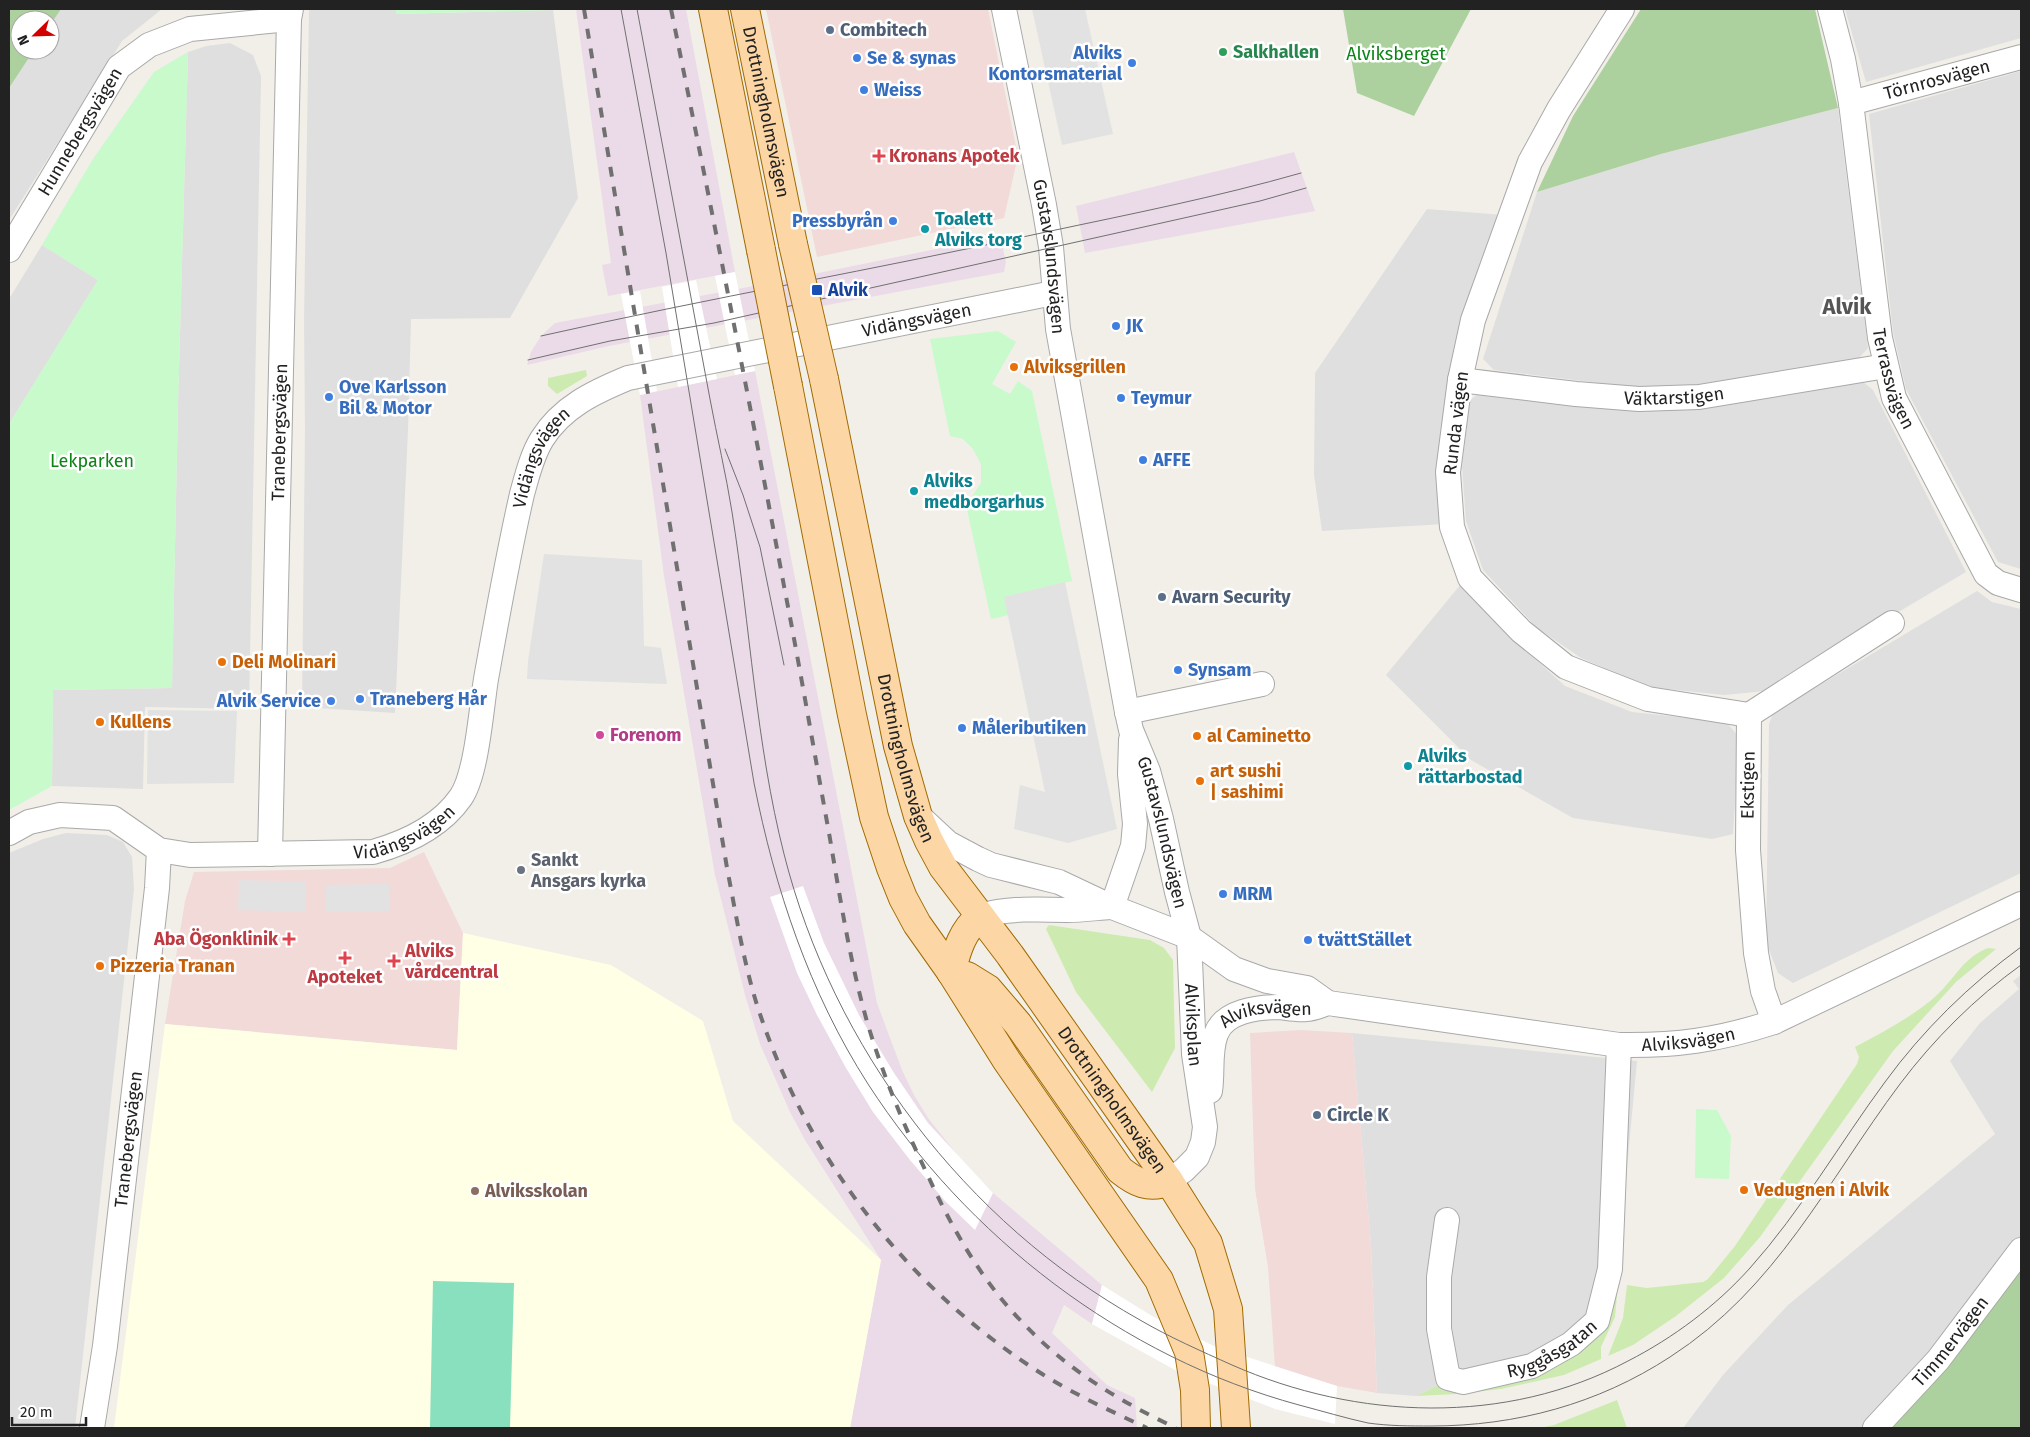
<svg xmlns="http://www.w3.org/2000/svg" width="2030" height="1437" font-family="'Fira Sans',sans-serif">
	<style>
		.residential { fill: #e0dfdf; fill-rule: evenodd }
		.commercial { fill: #f2dad9 }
		.industrial { fill: #ebdbe8 }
		.education { fill: #ffffe5 }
		.grass { fill: #cdebb0 }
		.forest { fill: #add19e }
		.park { fill: #c8facc }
		.pitch { fill: #88e0be }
		.parking { fill: #e2e2e2 }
		.pier { fill: #fff }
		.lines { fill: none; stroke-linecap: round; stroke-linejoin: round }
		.minor-casing { stroke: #a9a9a9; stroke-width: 26 }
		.major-casing { stroke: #a06b00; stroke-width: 30 }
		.minor { stroke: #fff; stroke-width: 24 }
		.major { stroke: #fcd6a4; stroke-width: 28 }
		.tram { stroke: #707070; stroke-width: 1 }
		.rail { stroke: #707070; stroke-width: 4; stroke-dasharray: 10 10; stroke-linecap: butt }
		.major-bridge-casing { stroke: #a06b00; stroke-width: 30; stroke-linecap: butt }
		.major-bridge { stroke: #fcd6a4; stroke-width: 28 }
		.service-dot { fill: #5c6f8a; stroke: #fff; stroke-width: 2 }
		.leisure-dot { fill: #2e9e5b; stroke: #fff; stroke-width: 2 }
		.shop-dot { fill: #3f7fe0; stroke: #fff; stroke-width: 2 }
		.health-dot { fill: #e0444e; stroke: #fff; stroke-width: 2 }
		.culture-dot { fill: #0f9aa8; stroke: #fff; stroke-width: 2 }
		.transit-dot { fill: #1a4fb4; stroke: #fff; stroke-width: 2 }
		.food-dot { fill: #e8710a; stroke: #fff; stroke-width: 2 }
		.hotel-dot { fill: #d1479c; stroke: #fff; stroke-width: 2 }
		.worship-dot { fill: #6b7280; stroke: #fff; stroke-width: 2 }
		.education-dot { fill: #8d6e63; stroke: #fff; stroke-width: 2 }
		.labels { text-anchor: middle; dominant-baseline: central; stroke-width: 5; stroke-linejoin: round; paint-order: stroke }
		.service-label { font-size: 18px; font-weight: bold; fill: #4e5e75; stroke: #fff; text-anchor: start }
		.leisure-label { font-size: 18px; font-weight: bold; fill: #27864d; stroke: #fff; text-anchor: start }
		.shop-label { font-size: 18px; font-weight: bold; fill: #366cbe; stroke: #fff; text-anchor: start }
		.park-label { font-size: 18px; fill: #0c8416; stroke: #fff }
		.street-label { font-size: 18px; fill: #222; stroke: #fff }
		.health-label { font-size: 18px; font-weight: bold; fill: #be3a42; stroke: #fff; text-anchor: start }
		.culture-label { font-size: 18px; font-weight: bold; fill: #0d838f; stroke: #fff; text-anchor: start }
		.transit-label { font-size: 18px; font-weight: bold; fill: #164399; stroke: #fff; text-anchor: start }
		.food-label { font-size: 18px; font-weight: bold; fill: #c56008; stroke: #fff; text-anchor: start }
		.hotel-label { font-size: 18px; font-weight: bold; fill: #b23c85; stroke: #fff; text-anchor: start }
		.worship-label { font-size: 18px; font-weight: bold; fill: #5b616d; stroke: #fff; text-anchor: start }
		.education-label { font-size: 18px; font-weight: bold; fill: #785e54; stroke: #fff; text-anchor: start }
		.district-label { font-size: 22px; font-weight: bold; fill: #555; stroke: #fff }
	</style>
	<rect width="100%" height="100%" fill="#f2efe9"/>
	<g class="residential">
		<path d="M 9,9 L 162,9 L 122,41 L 9,220 ZM 20,20 L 50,20 L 50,50 L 20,50 Z"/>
		<polygon points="309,9 396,9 396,14 553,10 578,198 510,318 411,319 408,430 395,713 302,707 305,429 304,320"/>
		<polygon points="1845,9 2021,9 2021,38 1866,82"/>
		<polygon points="230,43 253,55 261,76 249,709 145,707 143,789 52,786 53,690 172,688 178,405 188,52 206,46"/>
		<polygon points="2021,71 2021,294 2020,298 2021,305 2021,569 1998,562 1906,389 1893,332 1869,114"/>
		<polygon points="1838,108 1868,348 1856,361 1696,385 1631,387 1494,370 1483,359 1537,192 1661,154"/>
		<polygon points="1427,209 1504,215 1462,315 1445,524 1322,531 1314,475 1315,373"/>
		<polygon points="42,245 98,280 9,424 9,299"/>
		<polygon points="1862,381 1873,390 1966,572 1765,691 1724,695 1649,687 1581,658 1536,627 1483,570 1466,521 1462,467 1470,400 1481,392"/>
		<polygon points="1461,584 1523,648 1565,686 1632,712 1726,722 1739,737 1733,834 1712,839 1573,818 1471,760 1386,675"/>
		<polygon points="1977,591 1992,602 2021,609 2021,873 1793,983 1778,973 1766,942 1769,724 1773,713"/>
		<polygon points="66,833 107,835 123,842 132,857 134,889 75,1428 9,1428 9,853 43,839"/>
		<polygon points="2021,975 2021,1241 1868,1428 1683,1428 1723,1375 1788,1305 1995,1134 1950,1061 1980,1023 2019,989 2013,981"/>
		<polygon points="1352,1033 1637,1061 1617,1274 1610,1319 1587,1346 1569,1359 1542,1374 1482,1387 1443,1391 1438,1385 1416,1396 1377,1393 1371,1245"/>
	</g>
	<g class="commercial">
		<polygon points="766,9 988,9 1018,156 1004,218 817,257"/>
		<polygon points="424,852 463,933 457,1050 165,1024 185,901 194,872 390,868"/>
		<polygon points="1301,1030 1352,1033 1371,1245 1377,1393 1337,1386 1275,1367 1268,1267 1255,1189 1250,1033"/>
	</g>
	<g class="industrial">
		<polygon points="576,9 686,9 735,272 608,296 602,265 611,263"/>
		<polygon points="1294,152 1315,211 1085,253 1076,206"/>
		<polygon points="1000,236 1006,262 1004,272 609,346 527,365 531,352 541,336 555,323 759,285"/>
		<polygon points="755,371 877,1003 902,1070 914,1095 928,1118 963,1162 993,1193 1102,1285 1092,1324 1064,1305 1052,1333 1107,1385 1135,1398 1137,1428 850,1428 881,1260 805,1140 790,1112 760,1044 745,995 715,875 664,576 640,395"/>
	</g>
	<polygon class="education" points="463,933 611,965 703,1021 733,1121 881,1260 850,1428 114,1428 165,1024 457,1050"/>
	<g class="grass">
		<polygon points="586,370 587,376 557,394 548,386 548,378"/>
		<polygon points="1049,925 1150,940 1164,948 1173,960 1175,1048 1152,1092 1076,992 1046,929"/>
		<path d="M 1988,948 L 1996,949 L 1956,982 L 1893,1051 L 1760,1237 L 1724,1278 L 1676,1316 L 1633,1345 L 1608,1356 L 1623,1318 L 1627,1285 L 1647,1288 L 1703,1282 L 1708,1279 L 1735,1246 L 1857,1064 L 1859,1057 L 1855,1047 C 1883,1032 1914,1016 1937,995 C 1955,978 1964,957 1988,948 Z"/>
		<path d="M 1617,1274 L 1619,1274 L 1615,1317 L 1601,1347 L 1601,1359 L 1564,1375 L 1501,1389 L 1457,1394 L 1416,1396 L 1438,1385 L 1443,1391 C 1495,1386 1554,1380 1593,1340 C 1599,1334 1606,1327 1610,1320 C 1615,1309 1615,1286 1617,1274 Z"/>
		<polygon points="1617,1400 1627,1428 1539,1428 1554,1425"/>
	</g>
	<g class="forest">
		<polygon points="9,9 61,9 50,25 50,20 20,20 20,50 34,50 9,88"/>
		<polygon points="1343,9 1471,9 1414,116 1357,93"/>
		<polygon points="1641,9 1815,9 1838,108 1661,154 1537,192 1573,116"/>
		<polygon points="2021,1270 2021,1428 1888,1428 1926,1391"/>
	</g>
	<g class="park">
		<polygon points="396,9 553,9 553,10 396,14"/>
		<polygon points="188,52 178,405 172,688 53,690 52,786 9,810 9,424 98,280 42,245 93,159 154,72"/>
		<polygon points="998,331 1016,342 992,384 1010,394 1018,381 1032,391 1072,581 1005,597 1009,615 991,619 966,505 981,483 981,464 973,449 963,439 950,436 930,339"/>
		<polygon points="1696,1109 1717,1110 1731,1136 1729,1179 1695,1178"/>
	</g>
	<polygon class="pitch" points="433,1281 514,1283 510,1428 430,1428"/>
	<g class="parking">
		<polygon points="1032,9 1085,9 1113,134 1062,145"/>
		<polygon points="544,554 642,560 644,646 661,648 667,684 527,679 528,661"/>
		<polygon points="1065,582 1117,829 1068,843 1014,829 1020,785 1045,792 1004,597"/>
		<polygon points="148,710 237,711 234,783 147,784"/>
		<polygon points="239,880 306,882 305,912 238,910"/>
		<polygon points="389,884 390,911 326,912 326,885"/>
	</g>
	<g class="pier">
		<polygon points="735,272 755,371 735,375 715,276"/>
		<polygon points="696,280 717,379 678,387 662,287"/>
		<polygon points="640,291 657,391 640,395 621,294"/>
		<polygon points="803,886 824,943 859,1015 894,1073 928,1123 993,1193 975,1230 945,1201 910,1160 873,1112 846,1068 817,1015 797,973 770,897"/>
		<polygon points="1102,1285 1152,1316 1216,1347 1337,1386 1335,1424 1275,1409 1175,1370 1092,1324"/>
	</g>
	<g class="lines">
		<g class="minor-casing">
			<g id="minor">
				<path id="s1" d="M 1004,9 L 1044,205 L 1051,247 L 1058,329 L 1127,712 L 1131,730 L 1148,771 L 1161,819 L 1177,892 L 1189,937 L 1194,1054 L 1205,1127 L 1203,1142 L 1197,1157 L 1184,1170 L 1169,1181"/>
				<polyline points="1622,9 1559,109 1530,162 1473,320 1460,380 1448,472 1452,527 1470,578 1521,631 1566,667 1648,699 1749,715"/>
				<path id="s2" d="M 1830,9 L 1843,59 L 1851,103 L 1880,338 L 1894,398 L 1986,574 L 1998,583 L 2021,590"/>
				<path id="s3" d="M 1851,103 L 2021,57"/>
				<path id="s4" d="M 9,250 L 119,67 L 149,45 L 190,29 L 289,19"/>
				<path id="s5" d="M 1460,380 L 1576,394 L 1639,399 L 1699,397 L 1886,366"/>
				<polyline points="1127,712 1262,684"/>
				<polyline points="1749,715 1748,850 1756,953 1763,991 1774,1022"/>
				<polyline points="1749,715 1892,623"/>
				<polyline points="919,816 948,843 978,859 991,865 1059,882 1112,907 1189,937 1234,969 1267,981 1307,988 1328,1003"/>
				<path id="s6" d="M 9,833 L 29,822 L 60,815 L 113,818 L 159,850 L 190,855 L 373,852 C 405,843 441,826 461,797 C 477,773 481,710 486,679 C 497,617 508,555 522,494 C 527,476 532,455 542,439 C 562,407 594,392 628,378 L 1053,293"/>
				<path id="s7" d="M 270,854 L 289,19 L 291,9"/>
				<polyline points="1112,907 1133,846 1135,824 1130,774 1131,740"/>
				<path d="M 980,916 C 1008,908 1038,909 1067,910 C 1081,910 1096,908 1110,907"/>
				<path id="s8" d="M 1210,1091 C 1213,1072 1209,1052 1216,1034 C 1224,1011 1258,1007 1279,1007 C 1288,1008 1298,1010 1306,1009 C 1314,1009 1321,1005 1328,1003 L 1619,1045 C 1676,1046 1719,1040 1774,1022 L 2021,904"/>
				<path id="s9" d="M 1447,1220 L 1439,1277 L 1439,1329 L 1448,1378 L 1463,1382 L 1532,1366 L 1571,1344 L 1597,1321 L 1610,1269 L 1619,1045"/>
				<path id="s10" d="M 92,1428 L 105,1346 L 157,888 L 159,850"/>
				<path id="s11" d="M 1875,1428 L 1938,1360 L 2021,1250"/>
			</g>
		</g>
		<g class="major-casing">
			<g id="major">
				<polyline points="713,9 761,250"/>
				<path id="s12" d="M 745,9 L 793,244"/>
				<path id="s13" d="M 824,379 L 898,746 L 918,816 L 929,841 L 943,867 L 1010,955 L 1169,1181 L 1208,1243 L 1228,1309 L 1236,1428"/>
				<polyline points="788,386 852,715 874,817 891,868 903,898 917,924 951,972 1007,1061 1159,1280 1189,1352 1195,1390 1196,1428"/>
				<path d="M 951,972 L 967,976 L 988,989 L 1018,1024 L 1120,1170 C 1135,1182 1149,1190 1169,1181"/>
				<path d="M 951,972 C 957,950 962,931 980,916"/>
			</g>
		</g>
		<use href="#minor" class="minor"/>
		<use href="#major" class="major"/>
		<g class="tram">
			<path d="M 621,9 L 666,253 L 754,783 C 775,889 809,992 868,1084 C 967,1237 1122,1357 1299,1405 C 1322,1411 1345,1418 1368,1423 C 1389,1426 1411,1426 1431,1426 C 1516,1426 1598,1404 1670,1357 C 1777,1288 1826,1183 1900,1084 C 1934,1039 1975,998 2021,965"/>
			<path d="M 637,9 C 661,139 686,269 710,399 C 717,437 726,474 732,512 C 750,625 756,744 784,854 C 833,1048 965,1222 1140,1320 C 1169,1337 1201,1351 1232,1365 C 1357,1420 1506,1426 1628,1361 C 1673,1338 1716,1306 1750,1268 C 1801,1211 1840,1143 1885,1082 C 1923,1030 1969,985 2021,947"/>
			<path d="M 541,336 C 709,298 878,269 1046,232 C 1131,214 1217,197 1301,173"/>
			<polyline points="528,360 610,341 714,323 1260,201 1306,188"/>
			<polyline points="725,449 743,495 760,547 784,665"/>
		</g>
		<g class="rail">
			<path d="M 584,9 L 727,868 C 736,914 743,960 757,1005 C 806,1157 905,1286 1039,1372 C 1073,1394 1111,1411 1147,1428"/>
			<path d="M 671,9 C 710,201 748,393 784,586 C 800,668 814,751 829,833 C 840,897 850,963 868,1025 C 884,1078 905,1128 929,1178 C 953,1230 982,1281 1022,1322 C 1066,1369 1119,1401 1176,1428"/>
		</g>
		<g class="major-bridge-casing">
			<g id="major-bridge">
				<polyline points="793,244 824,379"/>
				<polyline points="761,250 788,386"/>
			</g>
		</g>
		<use href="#major-bridge" class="major-bridge"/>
	</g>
	<g class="service-dot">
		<circle cx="830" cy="30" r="5"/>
		<circle cx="1162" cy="597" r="5"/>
		<circle cx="1317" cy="1115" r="5"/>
	</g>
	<circle class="leisure-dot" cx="1223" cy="52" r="5"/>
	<g class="shop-dot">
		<circle cx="857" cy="58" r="5"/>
		<circle cx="1132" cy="63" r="5"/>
		<circle cx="864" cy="90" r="5"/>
		<circle cx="893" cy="221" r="5"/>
		<circle cx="1116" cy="326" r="5"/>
		<circle cx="329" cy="397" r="5"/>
		<circle cx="1121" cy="398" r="5"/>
		<circle cx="1143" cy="460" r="5"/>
		<circle cx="1178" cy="670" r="5"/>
		<circle cx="360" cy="699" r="5"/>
		<circle cx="331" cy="701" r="5"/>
		<circle cx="962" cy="728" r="5"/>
		<circle cx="1223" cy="894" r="5"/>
		<circle cx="1308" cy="940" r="5"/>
	</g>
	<g class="health-dot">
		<path d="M876.5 148.5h5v5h5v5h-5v5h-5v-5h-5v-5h5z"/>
		<path d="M286.5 931.5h5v5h5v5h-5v5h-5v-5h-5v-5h5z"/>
		<path d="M342.5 950.5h5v5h5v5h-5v5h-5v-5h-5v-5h5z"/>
		<path d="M391.5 953.5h5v5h5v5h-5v5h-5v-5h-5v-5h5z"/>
	</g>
	<g class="culture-dot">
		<circle cx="925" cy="229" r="5"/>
		<circle cx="914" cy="491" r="5"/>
		<circle cx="1408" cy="766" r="5"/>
	</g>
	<rect class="transit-dot" x="811" y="284" width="12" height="12" rx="2.5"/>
	<g class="food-dot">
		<circle cx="1014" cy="367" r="5"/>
		<circle cx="222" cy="662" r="5"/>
		<circle cx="100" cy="722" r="5"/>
		<circle cx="1197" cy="736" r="5"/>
		<circle cx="1200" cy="781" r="5"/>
		<circle cx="100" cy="966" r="5"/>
		<circle cx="1744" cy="1190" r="5"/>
	</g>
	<circle class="hotel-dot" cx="600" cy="735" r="5"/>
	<circle class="worship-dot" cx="521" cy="870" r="5"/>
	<circle class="education-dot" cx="475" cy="1191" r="5"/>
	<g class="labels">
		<g class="service-label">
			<text x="840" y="30">Combitech</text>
			<text x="1172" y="597">Avarn Security</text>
			<text x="1327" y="1115">Circle K</text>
		</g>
		<g class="leisure-label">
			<text x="1233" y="52">Salkhallen</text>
		</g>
		<g class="shop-label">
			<text x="1122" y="53" text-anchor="end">Alviks<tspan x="1122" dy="21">Kontorsmaterial</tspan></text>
			<text x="867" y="58">Se &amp; synas</text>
			<text x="874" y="90">Weiss</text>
			<text x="883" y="221" text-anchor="end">Pressbyrån</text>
			<text x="1126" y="326">JK</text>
			<text x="339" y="387">Ove Karlsson<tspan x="339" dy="21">Bil &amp; Motor</tspan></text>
			<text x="1131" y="398">Teymur</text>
			<text x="1153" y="460">AFFE</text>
			<text x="1188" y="670">Synsam</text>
			<text x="370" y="699">Traneberg Hår</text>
			<text x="321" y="701" text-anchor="end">Alvik Service</text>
			<text x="972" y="728">Måleributiken</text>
			<text x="1233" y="894">MRM</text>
			<text x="1318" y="940">tvättStället</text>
		</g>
		<g class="park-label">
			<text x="1396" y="54">Alviksberget</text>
			<text x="92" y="461">Lekparken</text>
		</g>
		<g class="street-label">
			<text stroke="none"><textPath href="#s3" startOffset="89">Törnrosvägen</textPath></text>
			<text stroke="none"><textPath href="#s12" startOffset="105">Drottningholmsvägen</textPath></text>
			<text stroke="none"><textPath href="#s4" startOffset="138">Hunnebergsvägen</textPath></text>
			<text stroke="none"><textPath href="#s1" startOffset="252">Gustavslundsvägen</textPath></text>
			<text stroke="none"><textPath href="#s6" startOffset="1254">Vidängsvägen</textPath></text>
			<text stroke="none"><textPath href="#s2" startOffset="376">Terrassvägen</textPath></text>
			<text stroke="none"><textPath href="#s5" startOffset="215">Väktarstigen</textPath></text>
			<text transform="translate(1456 423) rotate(-83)">Runda vägen</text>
			<text stroke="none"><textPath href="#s7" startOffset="422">Tranebergsvägen</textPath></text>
			<text stroke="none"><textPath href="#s6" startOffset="835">Vidängsvägen</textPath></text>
			<text stroke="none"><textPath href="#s13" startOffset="388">Drottningholmsvägen</textPath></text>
			<text transform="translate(1748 785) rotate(-89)">Ekstigen</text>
			<text stroke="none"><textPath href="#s6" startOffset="414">Vidängsvägen</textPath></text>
			<text stroke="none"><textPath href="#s1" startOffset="840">Gustavslundsvägen</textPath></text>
			<text stroke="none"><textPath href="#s8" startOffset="116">Alviksvägen</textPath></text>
			<text stroke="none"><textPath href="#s1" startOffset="1036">Alviksplan</textPath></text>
			<text stroke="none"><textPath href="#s8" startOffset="544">Alviksvägen</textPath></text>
			<text stroke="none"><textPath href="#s13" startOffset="792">Drottningholmsvägen</textPath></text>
			<text stroke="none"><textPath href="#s10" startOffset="291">Tranebergsvägen</textPath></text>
			<text stroke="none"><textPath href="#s11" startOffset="115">Timmervägen</textPath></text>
			<text stroke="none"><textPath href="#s9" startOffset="271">Ryggåsgatan</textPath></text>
		</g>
		<g class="health-label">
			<text x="889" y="156">Kronans Apotek</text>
			<text x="278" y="939" text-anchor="end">Aba Ögonklinik</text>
			<text x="405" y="951">Alviks<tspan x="405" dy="21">vårdcentral</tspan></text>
			<text x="345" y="977" text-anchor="middle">Apoteket</text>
		</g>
		<g class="culture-label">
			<text x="935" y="219">Toalett<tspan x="935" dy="21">Alviks torg</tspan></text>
			<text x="924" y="481">Alviks<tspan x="924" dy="21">medborgarhus</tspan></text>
			<text x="1418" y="756">Alviks<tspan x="1418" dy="21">rättarbostad</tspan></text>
		</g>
		<g class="transit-label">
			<text x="828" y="290">Alvik</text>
		</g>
		<g class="food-label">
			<text x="1024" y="367">Alviksgrillen</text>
			<text x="232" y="662">Deli Molinari</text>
			<text x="110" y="722">Kullens</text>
			<text x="1207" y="736">al Caminetto</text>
			<text x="1210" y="771">art sushi<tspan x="1210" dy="21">| sashimi</tspan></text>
			<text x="110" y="966">Pizzeria Tranan</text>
			<text x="1754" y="1190">Vedugnen i Alvik</text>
		</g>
		<g class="hotel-label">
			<text x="610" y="735">Forenom</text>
		</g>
		<g class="worship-label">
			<text x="531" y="860">Sankt<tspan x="531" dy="21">Ansgars kyrka</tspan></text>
		</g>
		<g class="education-label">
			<text x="485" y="1191">Alviksskolan</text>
		</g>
		<g class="district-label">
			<text x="1847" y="306">Alvik</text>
		</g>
	</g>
	<rect width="2030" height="1437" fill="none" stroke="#222222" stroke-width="20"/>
	<g transform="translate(35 35) rotate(247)"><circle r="24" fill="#ffffff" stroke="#a7a7a7"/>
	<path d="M0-4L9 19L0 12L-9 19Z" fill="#d40000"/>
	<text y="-8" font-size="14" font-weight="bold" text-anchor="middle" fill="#222222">N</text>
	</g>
	<path d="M12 1417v8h74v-8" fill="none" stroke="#222222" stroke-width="2.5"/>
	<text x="20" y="1417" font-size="15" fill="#222222" stroke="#ffffff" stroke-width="4" paint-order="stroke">20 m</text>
</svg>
